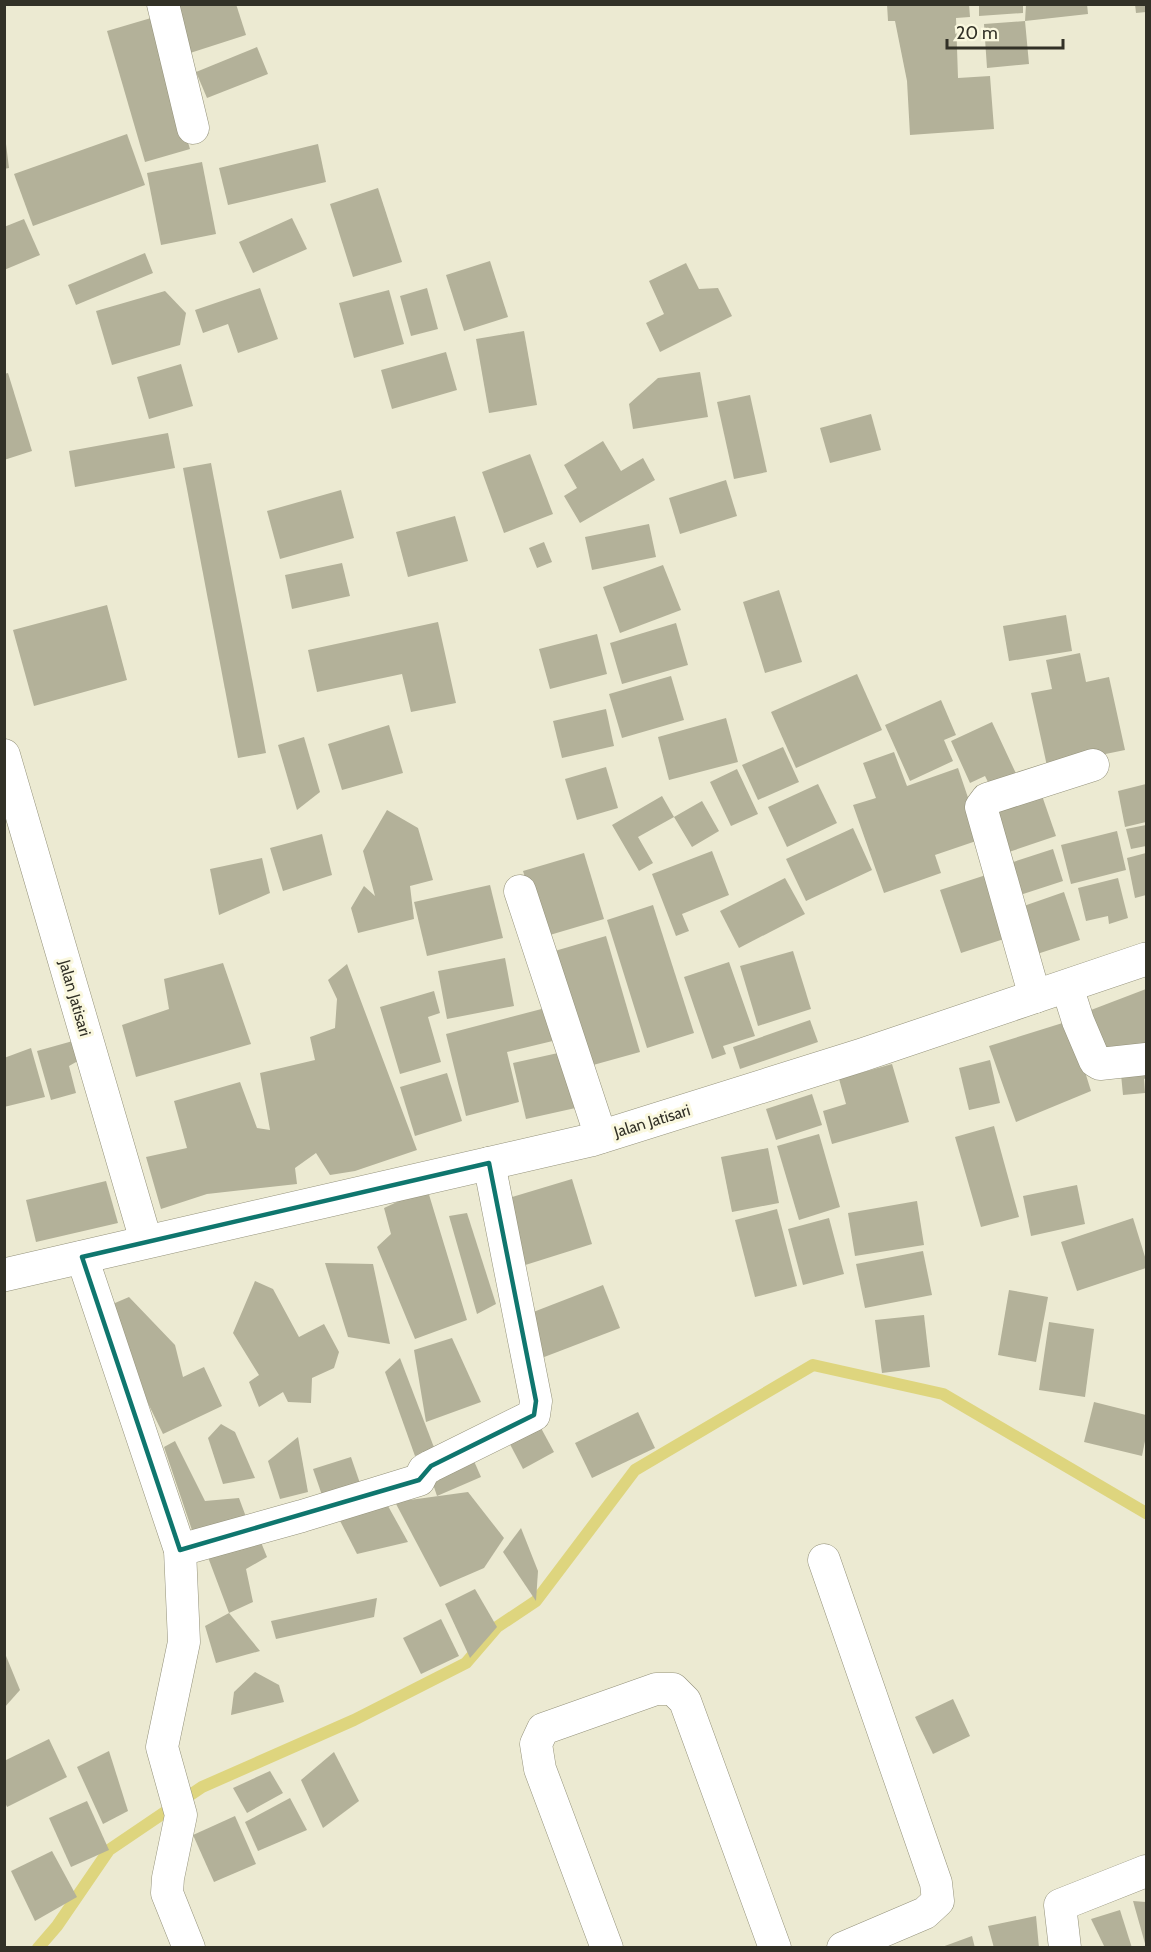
<svg xmlns="http://www.w3.org/2000/svg" width="1151" height="1952" font-family="Cabin,sans-serif">
	<style>
		.lines { fill: none; stroke-linecap: round; stroke-linejoin: round }
		.stream { stroke: #ded57e; stroke-width: 12 }
		.building { fill: #b3b199 }
		.minor-casing { stroke: #94927b; stroke-width: 33 }
		.tertiary-casing { stroke: #94927b; stroke-width: 34 }
		.minor { stroke: #fff; stroke-width: 32 }
		.tertiary { stroke: #fff; stroke-width: 33 }
		.marked { fill: none; stroke: #0f766e; stroke-width: 4.5; stroke-linejoin: round }
		.labels { text-anchor: middle; dominant-baseline: central; stroke-width: 6; stroke-linejoin: round; paint-order: stroke }
		.street-label { font-size: 16px; fill: #323127; stroke: #faf8df }
	</style>
	<rect width="100%" height="100%" fill="#ecead2"/>
	<g class="lines">
		<polyline class="stream" points="38,1948 57,1926 109,1850 202,1787 354,1720 466,1663 497,1627 536,1601 635,1470 813,1365 943,1394 1146,1513"/>
	</g>
	<g class="building">
		<polygon points="172,4 236,4 246,35 187,54"/>
		<polygon points="887,4 969,4 970,17 956,18 958,78 990,76 994,129 910,135 907,81 895,21 888,21"/>
		<polygon points="979,4 1023,4 1023,13 979,16"/>
		<polygon points="1026,4 1087,4 1088,14 1025,21 1029,64 987,68 984,24 1025,21"/>
		<polygon points="1135,4 1146,4 1146,12 1136,13"/>
		<polygon points="151,18 190,149 145,162 107,31"/>
		<polygon points="257,47 268,74 207,98 196,72"/>
		<polygon points="127,134 145,185 33,226 14,174"/>
		<polygon points="4,144 6,144 9,168 4,169"/>
		<polygon points="318,144 326,182 228,205 219,168"/>
		<polygon points="202,162 216,234 161,245 147,173"/>
		<polygon points="378,188 402,262 353,277 330,204"/>
		<polygon points="292,218 307,249 253,273 239,242"/>
		<polygon points="24,219 40,255 4,270 4,227"/>
		<polygon points="145,253 153,273 76,305 68,285"/>
		<polygon points="490,261 508,317 464,331 446,275"/>
		<polygon points="686,263 699,289 718,288 732,316 660,352 646,323 664,314 649,281"/>
		<polygon points="260,288 278,339 238,353 228,324 203,333 195,310"/>
		<polygon points="427,288 438,329 411,336 400,296"/>
		<polygon points="389,290 404,344 354,358 339,303"/>
		<polygon points="165,291 186,313 180,345 112,365 96,311"/>
		<polygon points="524,331 537,405 489,413 476,339"/>
		<polygon points="446,352 457,390 392,409 381,370"/>
		<polygon points="181,364 193,406 149,419 137,377"/>
		<polygon points="700,372 708,417 633,429 629,404 658,378"/>
		<polygon points="8,373 32,451 4,460 4,374"/>
		<polygon points="750,395 767,472 734,479 717,402"/>
		<polygon points="871,414 881,450 830,463 820,428"/>
		<polygon points="168,433 175,468 75,487 69,451"/>
		<polygon points="603,441 621,471 643,458 655,480 580,523 564,496 577,488 564,465"/>
		<polygon points="530,454 553,514 504,533 482,472"/>
		<polygon points="211,463 266,753 238,758 183,468"/>
		<polygon points="726,480 737,516 680,534 669,498"/>
		<polygon points="341,490 354,538 280,559 267,511"/>
		<polygon points="455,516 468,561 408,577 396,532"/>
		<polygon points="649,524 656,557 592,570 585,537"/>
		<polygon points="544,542 552,562 537,568 529,548"/>
		<polygon points="342,563 350,596 292,609 285,575"/>
		<polygon points="663,565 681,610 620,633 603,587"/>
		<polygon points="779,590 802,662 765,673 743,602"/>
		<polygon points="107,605 127,680 34,706 13,630"/>
		<polygon points="1066,615 1072,651 1009,661 1003,626"/>
		<polygon points="438,622 456,703 411,712 402,674 317,692 308,650"/>
		<polygon points="676,623 688,665 622,684 610,643"/>
		<polygon points="597,634 607,674 550,689 539,649"/>
		<polygon points="1080,653 1086,682 1109,677 1125,750 1047,766 1031,693 1052,689 1046,660"/>
		<polygon points="857,674 882,730 796,768 771,712"/>
		<polygon points="671,676 684,720 622,738 609,694"/>
		<polygon points="941,700 956,735 944,740 953,761 910,781 885,725"/>
		<polygon points="606,709 614,746 562,758 553,721"/>
		<polygon points="726,718 738,762 669,780 658,737"/>
		<polygon points="992,722 1019,780 993,792 985,776 970,783 951,741"/>
		<polygon points="389,725 403,773 342,790 328,744"/>
		<polygon points="304,737 320,792 297,810 278,745"/>
		<polygon points="783,747 799,782 758,800 742,765"/>
		<polygon points="894,752 907,786 958,768 982,839 935,855 941,873 884,893 853,805 876,798 863,763"/>
		<polygon points="606,767 618,808 577,820 565,779"/>
		<polygon points="737,769 758,814 731,826 710,782"/>
		<polygon points="818,784 837,823 787,847 768,807"/>
		<polygon points="1146,784 1146,822 1125,827 1118,791"/>
		<polygon points="1039,787 1056,836 1000,855 983,805"/>
		<polygon points="662,796 674,817 702,801 719,831 692,847 674,817 638,837 653,863 639,871 612,825"/>
		<polygon points="387,810 418,828 433,880 410,886 414,919 358,933 351,908 364,886 375,896 363,851"/>
		<polygon points="1146,825 1146,846 1131,849 1126,829"/>
		<polygon points="853,828 872,870 806,901 786,859"/>
		<polygon points="1117,831 1126,870 1071,884 1061,845"/>
		<polygon points="322,834 332,875 283,891 270,848"/>
		<polygon points="1053,849 1063,881 1017,896 1007,864"/>
		<polygon points="712,851 729,895 682,914 689,931 676,936 652,874"/>
		<polygon points="584,853 604,919 543,937 523,871"/>
		<polygon points="1146,853 1146,895 1135,898 1127,858"/>
		<polygon points="262,858 270,893 219,915 210,869"/>
		<polygon points="989,874 1010,937 961,953 940,890"/>
		<polygon points="785,878 805,914 739,948 720,911"/>
		<polygon points="1118,878 1128,918 1109,924 1108,916 1086,921 1078,888"/>
		<polygon points="490,885 503,938 427,956 414,902"/>
		<polygon points="1064,892 1080,940 1034,955 1018,908"/>
		<polygon points="653,905 694,1033 647,1048 607,920"/>
		<polygon points="606,936 640,1052 586,1067 548,953"/>
		<polygon points="793,951 811,1009 758,1026 740,966"/>
		<polygon points="505,958 514,1006 447,1019 438,971"/>
		<polygon points="729,962 755,1036 723,1046 726,1054 712,1059 684,977"/>
		<polygon points="223,963 251,1044 136,1077 122,1025 169,1009 164,979"/>
		<polygon points="347,964 417,1150 355,1171 330,1175 316,1153 295,1168 297,1184 207,1194 161,1209 146,1157 187,1148 174,1101 240,1082 257,1128 270,1130 260,1073 315,1060 310,1037 335,1028 337,999 328,980"/>
		<polygon points="1146,989 1146,1043 1108,1057 1091,1010"/>
		<polygon points="434,991 440,1013 428,1017 441,1062 400,1074 380,1007"/>
		<polygon points="553,1006 561,1039 507,1052 519,1102 466,1116 446,1034"/>
		<polygon points="810,1020 818,1042 740,1069 733,1047"/>
		<polygon points="1069,1021 1091,1091 1016,1122 989,1046"/>
		<polygon points="80,1039 85,1057 69,1066 76,1093 51,1100 37,1051"/>
		<polygon points="31,1048 45,1097 4,1107 4,1058"/>
		<polygon points="567,1051 580,1107 526,1119 513,1063"/>
		<polygon points="990,1060 1000,1103 969,1110 959,1068"/>
		<polygon points="1146,1062 1146,1078 1144,1079 1145,1093 1123,1095 1120,1064"/>
		<polygon points="892,1064 909,1122 832,1144 823,1111 846,1104 839,1079"/>
		<polygon points="447,1073 462,1121 415,1136 400,1087"/>
		<polygon points="812,1094 822,1125 776,1140 766,1109"/>
		<polygon points="994,1126 1019,1217 981,1227 955,1137"/>
		<polygon points="819,1134 840,1207 799,1220 777,1146"/>
		<polygon points="768,1148 779,1203 732,1212 721,1157"/>
		<polygon points="572,1179 592,1244 519,1267 499,1201"/>
		<polygon points="106,1181 118,1223 36,1242 26,1200"/>
		<polygon points="1077,1185 1085,1224 1031,1236 1023,1196"/>
		<polygon points="427,1188 467,1320 415,1339 377,1247 391,1234 384,1208"/>
		<polygon points="917,1201 924,1245 855,1256 848,1213"/>
		<polygon points="777,1209 797,1286 755,1297 735,1220"/>
		<polygon points="467,1213 496,1304 477,1314 449,1216"/>
		<polygon points="829,1218 844,1274 803,1285 788,1229"/>
		<polygon points="1133,1218 1146,1260 1146,1268 1077,1291 1061,1242"/>
		<polygon points="923,1251 932,1295 865,1308 856,1264"/>
		<polygon points="325,1263 373,1264 390,1344 348,1337"/>
		<polygon points="255,1281 273,1289 299,1337 324,1324 339,1352 334,1368 312,1378 311,1403 288,1402 283,1392 259,1407 249,1382 259,1375 233,1333"/>
		<polygon points="603,1285 620,1328 539,1359 523,1316"/>
		<polygon points="1009,1290 1048,1297 1036,1362 998,1355"/>
		<polygon points="129,1297 175,1345 183,1377 204,1367 222,1406 163,1434 144,1395 108,1306"/>
		<polygon points="924,1315 930,1367 882,1373 875,1320"/>
		<polygon points="1049,1322 1094,1329 1085,1397 1039,1390"/>
		<polygon points="452,1338 481,1402 426,1422 414,1350"/>
		<polygon points="400,1358 435,1450 415,1456 385,1372"/>
		<polygon points="1094,1402 1146,1415 1146,1436 1142,1456 1084,1442"/>
		<polygon points="638,1412 655,1448 592,1478 575,1443"/>
		<polygon points="535,1417 554,1452 523,1469 504,1433"/>
		<polygon points="221,1424 235,1432 255,1478 223,1484 208,1438"/>
		<polygon points="298,1437 308,1492 280,1499 268,1461"/>
		<polygon points="175,1441 205,1501 239,1498 249,1525 197,1545 164,1447"/>
		<polygon points="470,1452 481,1477 437,1496 431,1478"/>
		<polygon points="351,1457 364,1495 326,1507 313,1469"/>
		<polygon points="468,1492 504,1538 484,1568 440,1587 395,1502"/>
		<polygon points="383,1497 408,1542 357,1554 336,1513"/>
		<polygon points="521,1528 538,1571 536,1601 503,1552"/>
		<polygon points="256,1530 267,1557 246,1569 253,1602 229,1613 206,1552"/>
		<polygon points="475,1589 497,1627 470,1658 445,1604"/>
		<polygon points="377,1598 374,1617 276,1639 271,1621"/>
		<polygon points="229,1613 260,1651 216,1663 205,1626"/>
		<polygon points="441,1619 459,1656 421,1674 403,1638"/>
		<polygon points="4,1651 20,1690 4,1708"/>
		<polygon points="255,1672 279,1685 284,1702 231,1715 234,1692"/>
		<polygon points="953,1699 970,1736 933,1754 915,1717"/>
		<polygon points="49,1739 67,1777 7,1807 4,1800 4,1761"/>
		<polygon points="109,1751 128,1811 103,1824 77,1767"/>
		<polygon points="334,1752 359,1801 323,1828 301,1780"/>
		<polygon points="270,1771 283,1793 247,1813 233,1788"/>
		<polygon points="290,1798 307,1830 258,1851 245,1822"/>
		<polygon points="87,1801 109,1850 71,1867 49,1818"/>
		<polygon points="235,1816 256,1864 214,1882 193,1835"/>
		<polygon points="52,1851 77,1897 35,1921 11,1871"/>
		<polygon points="1133,1901 1146,1902 1146,1947"/>
		<polygon points="1120,1910 1132,1948 1105,1948 1091,1919"/>
		<polygon points="1036,1916 1039,1948 994,1948 988,1926"/>
		<polygon points="972,1936 975,1948 942,1948 942,1947"/>
	</g>
	<g class="lines">
		<g class="minor-casing">
			<g id="minor">
				<polyline points="163,4 193,128"/>
				<polyline points="4,755 146,1241"/>
				<polyline points="520,891 601,1137"/>
				<polyline points="1067,986 1078,1021 1095,1061 1100,1064 1146,1059"/>
				<polyline points="1035,997 981,807 987,799 1093,765"/>
				<polyline points="82,1257 180,1550 184,1642 162,1747 181,1815 168,1878 167,1893 189,1948"/>
				<polyline points="180,1550 302,1516 419,1480 424,1470 431,1466 534,1415 536,1401 489,1163"/>
				<polyline points="824,1560 936,1883 938,1901 925,1913 843,1948"/>
				<polyline points="607,1948 540,1769 536,1744 543,1729 656,1689 673,1689 685,1701 775,1948"/>
				<polyline points="1065,1948 1060,1905 1146,1871"/>
			</g>
		</g>
		<g class="tertiary-casing">
			<polyline id="tertiary" points="4,1275 591,1140 862,1055 1146,959"/>
		</g>
		<use href="#minor" class="minor"/>
		<use href="#tertiary" class="tertiary"/>
	</g>
	<path class="marked" d="M 489,1163 L 536,1401 L 534,1415 L 431,1466 L 419,1480 L 180,1550 L 82,1257 Z"/>
	<g class="labels">
		<g class="street-label">
			<text transform="translate(75 998) rotate(74)">Jalan Jatisari</text>
			<text transform="translate(652 1121) rotate(-17)">Jalan Jatisari</text>
		</g>
	</g>
	<rect width="1151" height="1952" fill="none" stroke="#323127" stroke-width="12"/>
	<path d="M947 39v9h116v-9" fill="none" stroke="#323127" stroke-width="3"/>
	<text x="956" y="39" font-size="18" fill="#323127" stroke="#faf8df" stroke-width="4.5" paint-order="stroke">20 m</text>
</svg>
